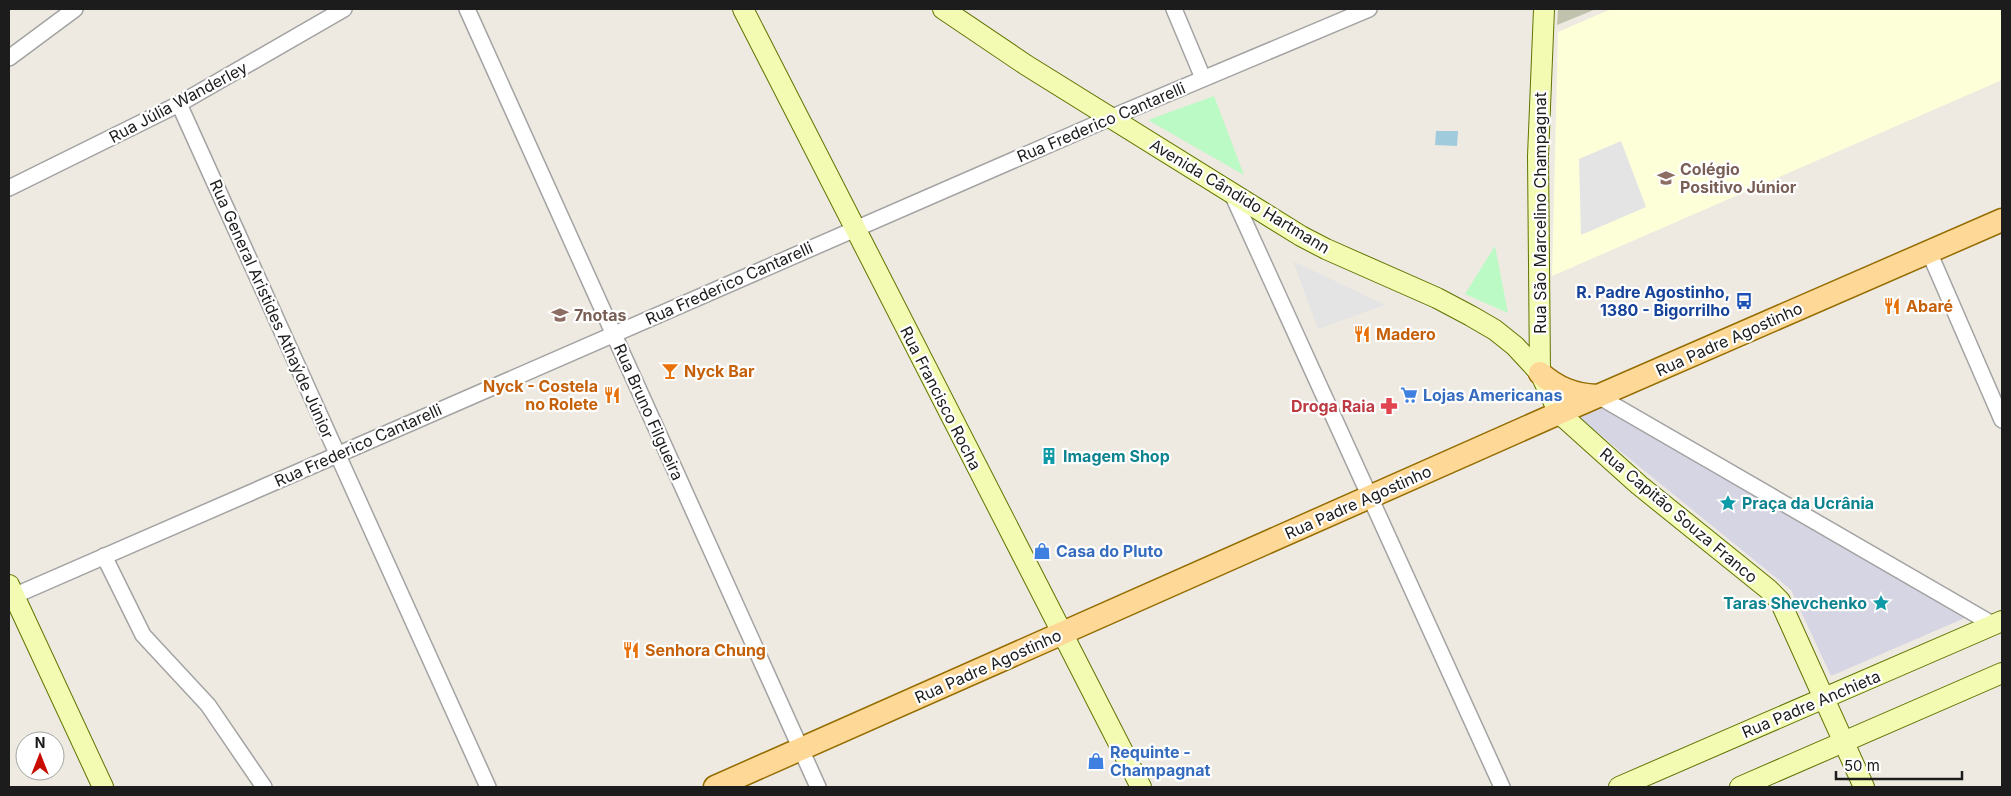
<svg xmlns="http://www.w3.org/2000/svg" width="2011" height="796" font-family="Inter,sans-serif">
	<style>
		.education { fill: #fdffd9 }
		.construction { fill: #c1c2ad }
		.park { fill: #bbfac4 }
		.parking { fill: #e4e4e4 }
		.plaza { fill: #d6d5e3 }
		.water { fill: #a0cbdd }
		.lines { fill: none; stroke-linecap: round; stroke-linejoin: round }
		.street-casing { stroke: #a3a3a3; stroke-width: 18 }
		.secondary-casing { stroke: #607402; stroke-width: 22 }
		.primary-casing { stroke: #946c00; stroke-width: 25 }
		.street { stroke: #fff; stroke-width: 15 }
		.secondary { stroke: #f3fbb2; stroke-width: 20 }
		.primary { stroke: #fed896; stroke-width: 22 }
		.labels { text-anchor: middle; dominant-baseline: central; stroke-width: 4.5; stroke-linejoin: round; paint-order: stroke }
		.street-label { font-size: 16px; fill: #1c1c1c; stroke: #fff }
		.education-label { font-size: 16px; font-weight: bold; fill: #785e54; stroke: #fff; text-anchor: start }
		.transit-label { font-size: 16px; font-weight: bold; fill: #164399; stroke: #fff; text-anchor: end }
		.food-label { font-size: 16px; font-weight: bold; fill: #c56008; stroke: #fff; text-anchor: start }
		.shop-label { font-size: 16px; font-weight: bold; fill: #366cbe; stroke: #fff; text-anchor: start }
		.health-label { font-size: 16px; font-weight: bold; fill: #be3a42; stroke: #fff; text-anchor: end }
		.culture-label { font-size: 16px; font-weight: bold; fill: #0d838f; stroke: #fff; text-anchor: start }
	</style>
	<rect width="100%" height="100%" fill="#eeeae1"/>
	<polygon class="education" points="1611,9 2002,9 2002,80 1552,276 1558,32"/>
	<polygon class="construction" points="1558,9 1596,9 1557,25"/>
	<g class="park">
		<polygon points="1214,96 1244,175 1148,120"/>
		<polygon points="1495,246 1508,313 1465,294"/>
	</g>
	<g class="parking">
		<polygon points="1621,141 1646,207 1581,235 1579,159"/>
		<polygon points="1293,261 1385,305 1318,329"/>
	</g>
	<polygon class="plaza" points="1601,403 1967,617 1831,676 1791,590 1577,416"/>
	<polygon class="water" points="1436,131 1458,131 1457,146 1435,145"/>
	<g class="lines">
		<g class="street-casing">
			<g id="street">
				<polyline points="467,9 818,787"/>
				<polyline points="1174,9 1203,78"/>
				<polyline points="9,58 75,9"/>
				<polyline points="179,104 488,787"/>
				<polyline points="9,188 179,104 344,9"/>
				<polyline points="1232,194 1502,787"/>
				<polyline points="1929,252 2002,420"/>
				<polyline points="1598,396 1994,625"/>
				<polyline points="104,556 143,635 208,705 264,787"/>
				<polyline points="9,598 1110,118 1369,9"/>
			</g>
		</g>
		<g class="secondary-casing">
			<g id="secondary">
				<polyline points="743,9 1141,787"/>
				<polyline points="943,9 1026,65 1301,236 1326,249 1437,298 1471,316 1495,330 1515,346 1540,373"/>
				<polyline points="1544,9 1538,156 1540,373 1559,413 1639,485 1768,589 1780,601 1864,787"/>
				<polyline points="9,585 103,787"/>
				<polyline points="1619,787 2002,621"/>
				<polyline points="1740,787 2002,673"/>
			</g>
		</g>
		<g class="primary-casing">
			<g id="primary">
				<path d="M 1540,373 C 1557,388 1574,395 1597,396"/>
				<polyline points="715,787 1559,413 2002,220"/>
			</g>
		</g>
		<use href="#street" class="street"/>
		<use href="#secondary" class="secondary"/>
		<use href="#primary" class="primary"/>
	</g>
	<defs>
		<g id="school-bare" transform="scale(1.35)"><path d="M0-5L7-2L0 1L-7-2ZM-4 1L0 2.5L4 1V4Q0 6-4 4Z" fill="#8d6e63" stroke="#fff" stroke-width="2.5" paint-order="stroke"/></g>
		<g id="bus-bare" transform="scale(1.35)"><path d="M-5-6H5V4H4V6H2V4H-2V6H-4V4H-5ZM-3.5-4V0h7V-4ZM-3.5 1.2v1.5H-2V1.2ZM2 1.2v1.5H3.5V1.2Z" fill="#1a4fb4" stroke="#fff" stroke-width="2.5" paint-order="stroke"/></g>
		<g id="restaurant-bare" transform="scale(1.35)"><path d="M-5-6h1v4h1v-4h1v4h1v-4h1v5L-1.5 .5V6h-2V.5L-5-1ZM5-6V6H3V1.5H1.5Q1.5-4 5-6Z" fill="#e8710a" stroke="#fff" stroke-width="2.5" paint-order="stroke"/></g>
		<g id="bar-bare" transform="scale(1.35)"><path d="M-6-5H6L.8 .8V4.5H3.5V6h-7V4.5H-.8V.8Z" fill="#e8710a" stroke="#fff" stroke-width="2.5" paint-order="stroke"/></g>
		<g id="supermarket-bare" transform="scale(1.35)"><path d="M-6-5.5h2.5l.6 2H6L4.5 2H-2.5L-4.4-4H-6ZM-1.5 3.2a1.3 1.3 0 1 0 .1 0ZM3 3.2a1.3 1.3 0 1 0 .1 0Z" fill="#3f7fe0" stroke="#fff" stroke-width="2.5" paint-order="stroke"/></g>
		<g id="pharmacy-bare" transform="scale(1.35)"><path d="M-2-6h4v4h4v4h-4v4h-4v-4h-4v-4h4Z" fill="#e0444e" stroke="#fff" stroke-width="2.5" paint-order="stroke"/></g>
		<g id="building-bare" transform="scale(1.35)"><path d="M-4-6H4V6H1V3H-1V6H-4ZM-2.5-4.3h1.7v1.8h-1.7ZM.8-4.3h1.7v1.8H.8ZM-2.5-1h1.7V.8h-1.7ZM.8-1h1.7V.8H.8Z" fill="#0f9aa8" stroke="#fff" stroke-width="2.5" paint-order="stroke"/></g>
		<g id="sight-bare" transform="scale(1.35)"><path d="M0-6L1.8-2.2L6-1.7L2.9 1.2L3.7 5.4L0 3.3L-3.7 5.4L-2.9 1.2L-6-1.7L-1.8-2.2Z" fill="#0f9aa8" stroke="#fff" stroke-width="2.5" paint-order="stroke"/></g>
		<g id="shop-bare" transform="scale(1.35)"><path d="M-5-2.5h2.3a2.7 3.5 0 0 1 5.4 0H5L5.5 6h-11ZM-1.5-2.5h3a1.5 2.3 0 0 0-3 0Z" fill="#3f7fe0" stroke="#fff" stroke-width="2.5" paint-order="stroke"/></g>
	</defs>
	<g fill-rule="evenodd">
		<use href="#school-bare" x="1666" y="178"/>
		<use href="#bus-bare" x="1744" y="301"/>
		<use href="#restaurant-bare" x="1892" y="306"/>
		<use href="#school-bare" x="560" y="315"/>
		<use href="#restaurant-bare" x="1362" y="334"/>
		<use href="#bar-bare" x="670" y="371"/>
		<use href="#restaurant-bare" x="612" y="395"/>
		<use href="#supermarket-bare" x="1409" y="395"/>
		<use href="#pharmacy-bare" x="1389" y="406"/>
		<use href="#building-bare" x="1049" y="456"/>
		<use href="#sight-bare" x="1728" y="503"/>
		<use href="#shop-bare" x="1042" y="551"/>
		<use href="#sight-bare" x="1881" y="603"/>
		<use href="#restaurant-bare" x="631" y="650"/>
		<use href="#shop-bare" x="1096" y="761"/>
	</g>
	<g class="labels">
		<g class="street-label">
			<text transform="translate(178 102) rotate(-28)">Rua Júlia Wanderley</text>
			<text transform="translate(1101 122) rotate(-23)">Rua Frederico Cantarelli</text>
			<text transform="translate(1240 196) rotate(31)">Avenida Cândido Hartmann</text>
			<text transform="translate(1540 213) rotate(-90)">Rua São Marcelino Champagnat</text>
			<text transform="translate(729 283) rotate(-24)">Rua Frederico Cantarelli</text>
			<text transform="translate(272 309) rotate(66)">Rua General Aristides Athaýde Júnior</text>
			<text transform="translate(1729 339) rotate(-24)">Rua Padre Agostinho</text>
			<text transform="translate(941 398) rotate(63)">Rua Francisco Rocha</text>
			<text transform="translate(649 412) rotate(66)">Rua Bruno Filgueira</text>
			<text transform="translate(358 445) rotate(-24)">Rua Frederico Cantarelli</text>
			<text transform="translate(1358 502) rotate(-24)">Rua Padre Agostinho</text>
			<text transform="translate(1679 515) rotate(40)">Rua Capitão Souza Franco</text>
			<text transform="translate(988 666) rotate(-24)">Rua Padre Agostinho</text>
			<text transform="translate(1811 704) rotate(-23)">Rua Padre Anchieta</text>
		</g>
		<g class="education-label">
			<text x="1680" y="169">Colégio<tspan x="1680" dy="18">Positivo Júnior</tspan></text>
			<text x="574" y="315">7notas</text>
		</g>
		<g class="transit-label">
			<text x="1730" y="292">R. Padre Agostinho,<tspan x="1730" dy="18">1380 - Bigorrilho</tspan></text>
		</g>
		<g class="food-label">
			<text x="1906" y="306">Abaré</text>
			<text x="1376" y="334">Madero</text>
			<text x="684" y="371">Nyck Bar</text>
			<text x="598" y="386" text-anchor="end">Nyck - Costela<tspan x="598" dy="18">no Rolete</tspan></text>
			<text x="645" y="650">Senhora Chung</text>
		</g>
		<g class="shop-label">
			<text x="1423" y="395">Lojas Americanas</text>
			<text x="1056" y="551">Casa do Pluto</text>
			<text x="1110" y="752">Requinte -<tspan x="1110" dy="18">Champagnat</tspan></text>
		</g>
		<g class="health-label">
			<text x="1375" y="406">Droga Raia</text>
		</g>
		<g class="culture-label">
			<text x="1063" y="456">Imagem Shop</text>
			<text x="1742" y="503">Praça da Ucrânia</text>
			<text x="1867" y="603" text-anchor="end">Taras Shevchenko</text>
		</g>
	</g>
	<rect width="2011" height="796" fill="none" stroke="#1c1c1c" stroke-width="20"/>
	<g transform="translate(40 756)"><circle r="24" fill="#ffffff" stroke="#a4a4a4"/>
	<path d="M0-4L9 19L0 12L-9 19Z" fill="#c80c00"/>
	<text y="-8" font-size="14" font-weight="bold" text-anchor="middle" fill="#1c1c1c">N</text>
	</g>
	<path d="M1836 771v8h126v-8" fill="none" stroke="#1c1c1c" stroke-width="2.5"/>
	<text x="1844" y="771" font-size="15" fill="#1c1c1c" stroke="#ffffff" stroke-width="4" paint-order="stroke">50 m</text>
</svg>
